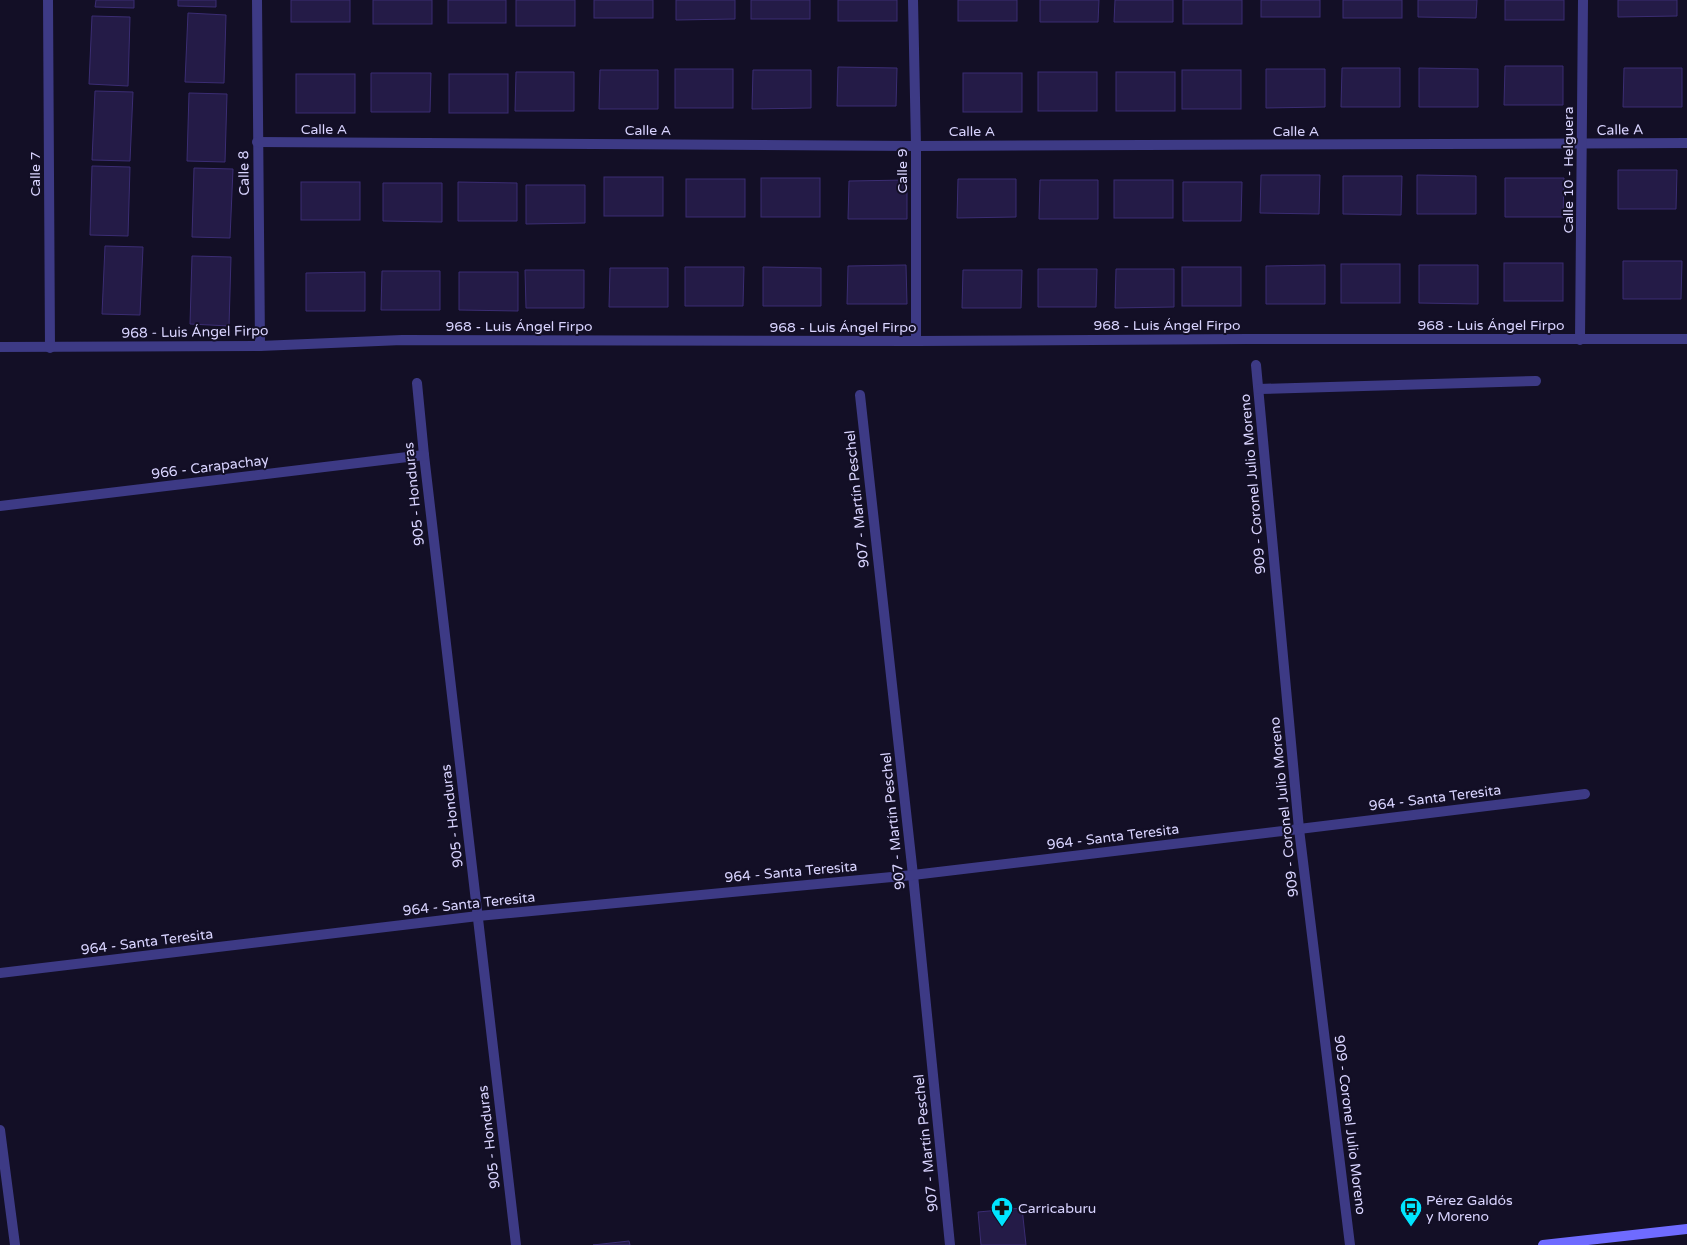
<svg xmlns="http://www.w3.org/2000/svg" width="1687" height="1245" font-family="'Varela Round',sans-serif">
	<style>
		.building { fill: #241b47; stroke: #3b2d73 }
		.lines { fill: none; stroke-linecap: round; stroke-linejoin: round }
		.street { stroke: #3d3a85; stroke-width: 10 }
		.secondary { stroke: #6f6bff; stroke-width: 10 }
		.labels { text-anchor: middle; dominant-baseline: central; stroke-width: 4; stroke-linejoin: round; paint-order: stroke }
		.street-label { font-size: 14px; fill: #d9d4ff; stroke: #130f26 }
		.poi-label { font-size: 14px; fill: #d9d4ff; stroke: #130f26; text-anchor: start }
	</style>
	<rect width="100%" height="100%" fill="#130f26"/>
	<g class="building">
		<polygon points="96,0 134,0 134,8 95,7"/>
		<polygon points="178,0 216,0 216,7 178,6"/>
		<rect x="291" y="0" width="59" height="22"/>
		<rect x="373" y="0" width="59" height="24"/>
		<rect x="448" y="0" width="58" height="23"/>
		<rect x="516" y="0" width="59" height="26"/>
		<rect x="594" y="0" width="59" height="18"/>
		<polygon points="676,0 735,0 735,19 676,20"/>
		<rect x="751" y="0" width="59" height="19"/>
		<rect x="838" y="0" width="59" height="21"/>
		<rect x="958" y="0" width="59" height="21"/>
		<polygon points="1040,0 1099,0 1098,22 1040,22"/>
		<polygon points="1115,0 1173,0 1173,22 1114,22"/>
		<rect x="1183" y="0" width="59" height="24"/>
		<rect x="1261" y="0" width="59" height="17"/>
		<rect x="1343" y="0" width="59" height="18"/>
		<polygon points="1418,0 1477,0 1476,18 1418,17"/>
		<rect x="1505" y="0" width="59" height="20"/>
		<polygon points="1618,0 1677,0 1677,16 1618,17"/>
		<polygon points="188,13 226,15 224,83 185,82"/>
		<polygon points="92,16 130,17 128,86 89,84"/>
		<polygon points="1505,66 1563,66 1563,105 1504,105"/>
		<polygon points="838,67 897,68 896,106 837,106"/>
		<polygon points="1342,68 1400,68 1400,107 1341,107"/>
		<polygon points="1419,68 1478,69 1478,107 1419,107"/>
		<polygon points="1624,68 1682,68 1682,107 1623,107"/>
		<rect x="675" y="69" width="58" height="39"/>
		<polygon points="1266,69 1325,69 1325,107 1266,108"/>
		<polygon points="600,70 658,70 658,109 599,109"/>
		<polygon points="753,70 811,70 811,108 752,109"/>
		<rect x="1182" y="70" width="59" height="39"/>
		<polygon points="516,72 574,72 574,111 515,111"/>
		<rect x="1038" y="72" width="59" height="39"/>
		<rect x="1116" y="72" width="59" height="39"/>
		<polygon points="371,73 431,73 430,112 371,112"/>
		<rect x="963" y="73" width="59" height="39"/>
		<rect x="296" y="74" width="59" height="39"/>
		<rect x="449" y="74" width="59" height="39"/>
		<polygon points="95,91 133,92 130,161 92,160"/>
		<polygon points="189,93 227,94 225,162 187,161"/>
		<polygon points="92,166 130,167 128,236 90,235"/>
		<polygon points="194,168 233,169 230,238 192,237"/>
		<polygon points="1618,170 1677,170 1676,209 1618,209"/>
		<polygon points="1261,175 1320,175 1319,214 1260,213"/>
		<polygon points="1417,175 1476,176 1476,214 1417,214"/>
		<polygon points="1343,176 1402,176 1401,215 1343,214"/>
		<rect x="604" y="177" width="59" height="39"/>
		<rect x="761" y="178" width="59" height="39"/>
		<polygon points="1505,178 1564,178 1563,217 1505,217"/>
		<rect x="686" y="179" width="59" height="38"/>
		<polygon points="958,179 1016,179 1016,217 957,218"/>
		<polygon points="907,180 907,219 848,219 849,181"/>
		<polygon points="1040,180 1098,180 1098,219 1039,219"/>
		<rect x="1114" y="180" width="59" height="38"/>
		<rect x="301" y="182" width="59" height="38"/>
		<polygon points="458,182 517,183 517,221 458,221"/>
		<polygon points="1183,182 1242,182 1241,221 1183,221"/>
		<polygon points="383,183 442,183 442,222 383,221"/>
		<polygon points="526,185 585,185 585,223 526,224"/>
		<polygon points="105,246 143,247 140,315 102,314"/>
		<polygon points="192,256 231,257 229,326 190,324"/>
		<polygon points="1623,261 1682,261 1681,299 1623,299"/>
		<rect x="1504" y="263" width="59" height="38"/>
		<rect x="1341" y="264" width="59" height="39"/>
		<polygon points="906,265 907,304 847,304 848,266"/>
		<polygon points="1325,265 1325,304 1266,304 1266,266"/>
		<polygon points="1419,265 1478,265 1478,304 1419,303"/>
		<polygon points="685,267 744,267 743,306 685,306"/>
		<polygon points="763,267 821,268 821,306 763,306"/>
		<rect x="1182" y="267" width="59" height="39"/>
		<polygon points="610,268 668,268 668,307 609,307"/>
		<polygon points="1038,269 1097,269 1096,307 1038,307"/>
		<polygon points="1116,269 1174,269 1174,307 1115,308"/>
		<polygon points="525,270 584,270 584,308 526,308"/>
		<polygon points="963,270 1022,270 1021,308 962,308"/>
		<polygon points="382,271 440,271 440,310 381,310"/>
		<polygon points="365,272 365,311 306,311 306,273"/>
		<polygon points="459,272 518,272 518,311 459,310"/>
		<polygon points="1022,1208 1026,1245 981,1245 978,1212"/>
		<polygon points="629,1241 630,1245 593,1245"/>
	</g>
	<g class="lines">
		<g class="street">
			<polyline points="48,0 50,348"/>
			<polyline points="257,0 260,346"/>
			<polyline points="913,0 916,146 916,341"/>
			<polyline points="257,142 916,146 1687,143"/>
			<polyline points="1580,340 1583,0"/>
			<polyline points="0,347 260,346 402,340 916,341 1247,339 1687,339"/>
			<polyline points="1256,365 1299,829 1350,1245"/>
			<polyline points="417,383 424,455 516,1245"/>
			<polyline points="1259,389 1536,381"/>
			<polyline points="860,395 913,875 950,1245"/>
			<polyline points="0,506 424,455"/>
			<polyline points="0,973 478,916 913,875 1299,829 1585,794"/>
			<polyline points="0,1130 15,1245"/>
		</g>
		<polyline class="secondary" points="1543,1245 1687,1229"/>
	</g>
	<defs>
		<g id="pharmacy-pin" transform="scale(1.15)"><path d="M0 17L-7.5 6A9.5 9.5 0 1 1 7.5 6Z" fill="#00e5ff" stroke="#130f26"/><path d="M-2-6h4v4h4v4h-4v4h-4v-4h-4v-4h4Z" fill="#111"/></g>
		<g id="bus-pin" transform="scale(1.15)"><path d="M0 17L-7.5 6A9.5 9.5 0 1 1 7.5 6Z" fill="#00e5ff" stroke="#130f26"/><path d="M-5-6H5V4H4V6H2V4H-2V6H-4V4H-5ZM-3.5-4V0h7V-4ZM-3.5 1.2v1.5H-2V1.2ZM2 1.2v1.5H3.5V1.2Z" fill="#111"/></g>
	</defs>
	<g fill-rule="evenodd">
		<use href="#pharmacy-pin" x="1002" y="1208"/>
		<use href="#bus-pin" x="1411" y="1208"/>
	</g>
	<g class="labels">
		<g class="street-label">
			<text x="324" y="129">Calle A</text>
			<text x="648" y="130">Calle A</text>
			<text transform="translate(1620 130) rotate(-1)">Calle A</text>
			<text x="972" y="131">Calle A</text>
			<text x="1296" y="131">Calle A</text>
			<text transform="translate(1568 170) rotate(-90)">Calle 10 - Helguera</text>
			<text transform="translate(902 171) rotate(-90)">Calle 9</text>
			<text transform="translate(244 173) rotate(-91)">Calle 8</text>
			<text transform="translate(35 174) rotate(-90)">Calle 7</text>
			<text x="1167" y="325">968 - Luis Ángel Firpo</text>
			<text x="1491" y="325">968 - Luis Ángel Firpo</text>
			<text x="519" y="326">968 - Luis Ángel Firpo</text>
			<text x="843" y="327">968 - Luis Ángel Firpo</text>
			<text transform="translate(195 332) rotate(-1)">968 - Luis Ángel Firpo</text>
			<text transform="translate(210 467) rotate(-7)">966 - Carapachay</text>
			<text transform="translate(1253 484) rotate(-95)">909 - Coronel Julio Moreno</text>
			<text transform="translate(414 494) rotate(-96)">905 - Honduras</text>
			<text transform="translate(857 499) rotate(-96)">907 - Martín Peschel</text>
			<text transform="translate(1435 798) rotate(-7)">964 - Santa Teresita</text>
			<text transform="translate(1284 807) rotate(-96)">909 - Coronel Julio Moreno</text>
			<text transform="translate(452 816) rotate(-97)">905 - Honduras</text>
			<text transform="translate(893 821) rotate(-96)">907 - Martín Peschel</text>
			<text transform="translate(1113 837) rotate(-7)">964 - Santa Teresita</text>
			<text transform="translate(791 872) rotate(-5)">964 - Santa Teresita</text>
			<text transform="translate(469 904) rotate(-6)">964 - Santa Teresita</text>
			<text transform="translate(147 942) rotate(-7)">964 - Santa Teresita</text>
			<text transform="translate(1350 1125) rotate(83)">909 - Coronel Julio Moreno</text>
			<text transform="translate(489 1137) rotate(-97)">905 - Honduras</text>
			<text transform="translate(926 1143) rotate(-96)">907 - Martín Peschel</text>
		</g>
		<g class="poi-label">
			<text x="1426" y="1200">Pérez Galdós<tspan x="1426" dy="16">y Moreno</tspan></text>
			<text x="1018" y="1208">Carricaburu</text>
		</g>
	</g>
</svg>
